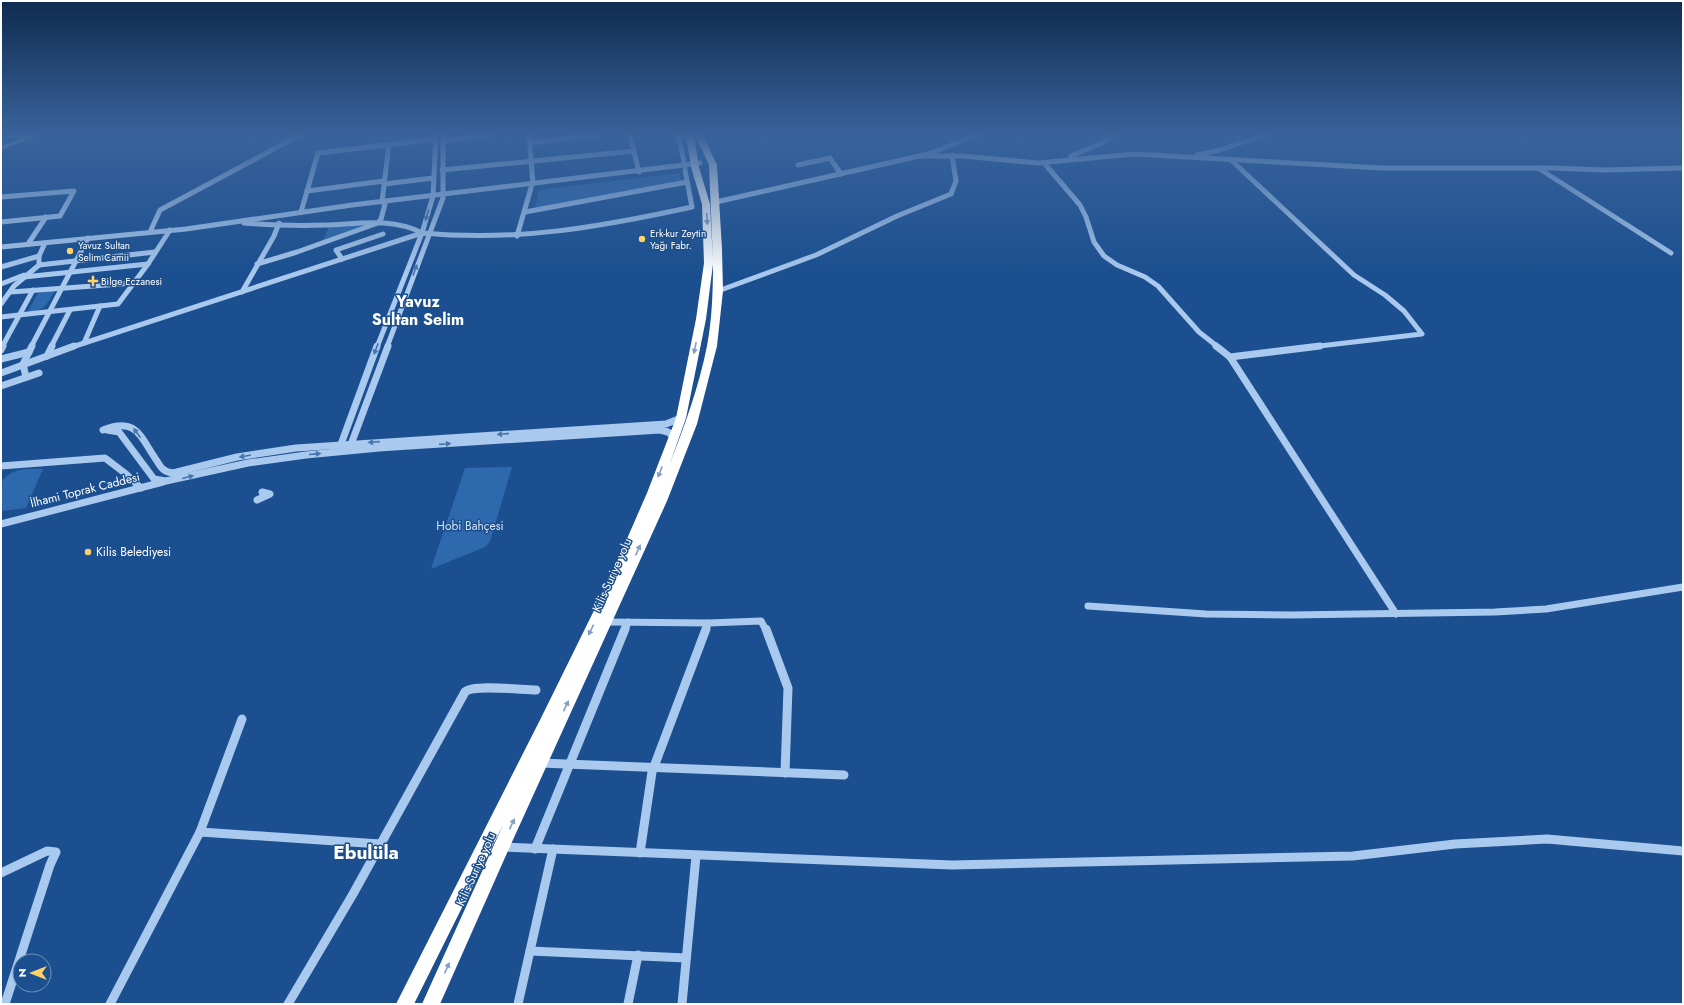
<svg xmlns="http://www.w3.org/2000/svg" width="1684" height="1005" font-family="Jost,sans-serif">
	<style>
		.green { fill: #2e69ad }
		.lines { fill: none; stroke-linecap: round; stroke-linejoin: round }
		.minor-far2 { stroke: #a9c9ee; stroke-width: 5 }
		.minor-far1 { stroke: #a9c9ee; stroke-width: 7 }
		.minor { stroke: #a9c9ee; stroke-width: 9 }
		.major { fill: #f0f6ff; fill-rule: evenodd }
		.highway { fill: #fff; fill-rule: evenodd }
		.oneway { fill: #4674ac }
		.oneway2 { fill: #829ec1 }
		.poi-dot { fill: #ffd166; stroke: #1b4f8f; stroke-width: 1.5 }
		.labels { text-anchor: middle; dominant-baseline: central; stroke-width: 3; stroke-linejoin: round; paint-order: stroke }
		.far-poi-label { font-size: 10px; fill: #fff; stroke: #1b4f8f; text-anchor: start }
		.street-label { font-size: 12px; fill: #fff; stroke: #1b4f8f }
		.park-label { font-size: 12px; fill: #cfe3fa; stroke: #1b4f8f }
		.poi-label { font-size: 12px; fill: #fff; stroke: #1b4f8f; text-anchor: start }
		.district-label { font-size: 16px; font-weight: bold; fill: #fff; stroke: #1b4f8f }
		.near-district-label { font-size: 19px; font-weight: bold; fill: #fff; stroke: #1b4f8f }
	</style>
	<rect width="100%" height="100%" fill="#1b4f8f"/>
	<g class="green">
		<polygon points="680,173 681,181 535,209 539,190"/>
		<polygon points="368,225 322,242 329,227"/>
		<path d="M 55,290 C 48,303 44,313 28,311 L 38,293 Z"/>
		<polygon points="512,467 490,542 485,547 431,569 465,468"/>
		<path d="M 43,469 L 26,508 L 1,511 L 1,483 C 11,467 26,469 43,469 Z"/>
	</g>
	<g class="lines">
		<g class="minor-far2">
			<polyline points="2,135 30,137"/>
			<polyline points="529,135 533,184"/>
			<polyline points="630,135 639,172"/>
			<polyline points="678,135 685,166"/>
			<polyline points="443,141 491,135"/>
			<polyline points="529,143 597,135"/>
			<polyline points="1197,155 1220,150 1264,135"/>
			<polyline points="921,156 963,156 1038,163 1134,154 1382,168 1552,168 1604,170 1683,168"/>
			<polyline points="1071,156 1102,143 1115,135"/>
			<polyline points="1230,159 1354,275 1385,295 1404,311 1422,334 1311,347"/>
			<polyline points="1044,163 1080,205 1086,217 1094,242 1104,256 1117,265 1145,277 1158,286 1199,332 1218,347"/>
			<polyline points="798,165 830,158 841,174"/>
			<polyline points="1538,168 1671,253"/>
			<polyline points="442,170 634,151"/>
			<polyline points="384,184 433,178"/>
			<polyline points="307,191 384,181"/>
			<polyline points="1,197 74,191 60,216 1,222"/>
			<polyline points="382,202 389,144"/>
			<polyline points="716,202 928,154 977,135"/>
			<polyline points="301,212 318,153 436,139"/>
			<polyline points="525,212 687,182"/>
			<path d="M 244,223 C 271,225 298,226 325,225 C 357,224 392,217 422,233"/>
			<polyline points="150,232 160,210 300,135"/>
			<polyline points="517,236 531,188"/>
			<polyline points="28,244 46,217"/>
			<polyline points="1,247 186,229 352,205 700,163"/>
			<polyline points="342,259 336,250 383,234"/>
			<polyline points="257,264 297,252 378,223 381,219 385,204"/>
			<polyline points="39,265 155,252"/>
			<polyline points="1,267 39,256"/>
			<polyline points="24,277 148,264"/>
			<polyline points="1,284 24,275"/>
			<polyline points="718,291 816,255 897,216 951,194 956,181 952,155"/>
			<polyline points="11,292 134,283"/>
			<polyline points="242,292 274,236 279,223"/>
			<polyline points="1,304 14,286 39,265 39,256 45,243"/>
			<polyline points="1,317 118,304 148,264 170,230"/>
			<polyline points="84,343 100,306"/>
			<polyline points="2,347 33,290"/>
			<polyline points="31,347 88,238"/>
			<polyline points="51,347 70,310"/>
			<path d="M 72,347 L 422,233 C 517,242 600,227 692,207 L 685,170"/>
			<polyline points="377,347 422,233 433,196 436,135"/>
			<polyline points="387,347 443,198 443,135"/>
		</g>
		<g class="minor-far1">
			<polyline points="1216,346 1230,357 1396,614"/>
			<polyline points="1,350 3,346"/>
			<polyline points="47,356 52,346"/>
			<polyline points="1230,357 1320,346"/>
			<polyline points="1,359 29,352"/>
			<polyline points="1,373 74,346"/>
			<polyline points="26,377 23,364 32,346"/>
			<polyline points="1,386 39,373"/>
			<path d="M 103,430 C 137,417 139,435 157,461 C 161,468 164,472 173,473 L 237,457 L 296,448 L 666,424 L 681,418"/>
			<polyline points="107,430 119,432 154,479 166,481 248,463 306,455 379,448 660,430 668,432 674,437"/>
			<polyline points="340,447 377,346"/>
			<polyline points="350,447 388,346"/>
			<polyline points="1,466 105,458 126,474 141,488"/>
			<polyline points="257,500 270,494 262,492"/>
			<polyline points="1,524 163,482"/>
			<polyline points="1088,606 1206,614 1291,615 1495,612 1546,609 1683,587"/>
			<polyline points="606,622 708,623 761,621 766,630"/>
			<polyline points="625,630 628,622"/>
			<polyline points="706,630 708,623"/>
		</g>
		<g class="minor">
			<polyline points="766,629 788,688 785,773"/>
			<polyline points="540,763 844,775"/>
			<polyline points="200,832 380,844"/>
			<polyline points="501,847 952,865 1353,856 1455,844 1547,839 1683,851"/>
			<polyline points="535,849 625,629"/>
			<polyline points="640,853 652,772 706,629"/>
			<polyline points="1,873 47,851 56,852 50,865 5,1004"/>
			<polyline points="530,951 686,958"/>
			<polyline points="110,1004 200,832 242,719"/>
			<path d="M 288,1004 L 353,894 L 465,692 C 473,684 522,690 536,690"/>
			<polyline points="518,1004 553,849"/>
			<polyline points="628,1004 638,955"/>
			<polyline points="682,1004 696,856"/>
		</g>
		<polygon class="major" points="30,135 38,135 1,150 1,146"/>
		<path class="highway" d="M 686,135 L 694,135 L 699,167 L 710,204 L 713,261 L 709,165 L 695,135 L 703,135 L 717,165 L 722,249 L 723,291 L 717,346 L 697,424 L 667,501 L 507,853 L 440,1004 L 422,1004 L 503,825 L 414,1004 L 396,1004 L 541,718 L 609,580 L 647,493 L 676,418 L 696,319 L 704,263 L 702,204 L 691,167 ZM 713,264 C 713,291 712,320 707,346 C 699,387 684,427 669,466 L 686,418 L 706,319 Z"/>
	</g>
	<defs><path id="oneway-solid" d="M-6-.8H1V-3.2L6.5 0L1 3.2V.8H-6Z"/></defs>
	<g class="oneway">
		<use href="#oneway-solid" transform="translate(427 215) rotate(107)"/>
		<use href="#oneway-solid" transform="translate(415 270) rotate(-70)"/>
		<use href="#oneway-solid" transform="translate(376 349) rotate(111)"/>
		<use href="#oneway-solid" transform="translate(137 433) rotate(-127)"/>
		<use href="#oneway-solid" transform="translate(503 434) rotate(176)"/>
		<use href="#oneway-solid" transform="translate(374 442) rotate(176)"/>
		<use href="#oneway-solid" transform="translate(445 444) rotate(-4)"/>
		<use href="#oneway-solid" transform="translate(315 454) rotate(-5)"/>
		<use href="#oneway-solid" transform="translate(245 456) rotate(170)"/>
		<use href="#oneway-solid" transform="translate(188 477) rotate(-14)"/>
	</g>
	<g class="oneway2">
		<use href="#oneway-solid" transform="translate(707 219) rotate(87)"/>
		<use href="#oneway-solid" transform="translate(695 348) rotate(101)"/>
		<use href="#oneway-solid" transform="translate(660 472) rotate(111)"/>
		<use href="#oneway-solid" transform="translate(638 550) rotate(-66)"/>
		<use href="#oneway-solid" transform="translate(591 630) rotate(116)"/>
		<use href="#oneway-solid" transform="translate(566 706) rotate(-65)"/>
		<use href="#oneway-solid" transform="translate(512 824) rotate(-65)"/>
		<use href="#oneway-solid" transform="translate(447 968) rotate(-66)"/>
	</g>
	<linearGradient id="sky" x2="0" y2="1"><stop stop-color="#0f2b4f"/><stop offset="0.49" stop-color="#39639b"/><stop offset="1" stop-color="#39639b" stop-opacity="0"/></linearGradient>
	<rect width="1684" height="275" fill="url(#sky)"/>
	<g class="poi-dot">
		<circle cx="642" cy="239" r="4"/>
		<circle cx="70" cy="251" r="4"/>
		<path d="M91 275h4v4h4v4h-4v4h-4v-4h-4v-4h4z"/>
		<circle cx="88" cy="552" r="4"/>
	</g>
	<g class="labels">
		<g class="far-poi-label">
			<text x="650" y="233">Erk-kur Zeytin<tspan x="650" dy="12">Yağı Fabr.</tspan></text>
			<text x="78" y="245">Yavuz Sultan<tspan x="78" dy="12">Selim Camii</tspan></text>
			<text x="101" y="281">Bilge Eczanesi</text>
		</g>
		<g class="street-label">
			<text transform="translate(85 490) rotate(-14)">İlhami Toprak Caddesi</text>
			<text transform="translate(612 575) rotate(-66)">Kilis-Suriye yolu</text>
			<text transform="translate(476 869) rotate(-66)">Kilis-Suriye yolu</text>
		</g>
		<g class="park-label">
			<text x="470" y="526">Hobi Bahçesi</text>
		</g>
		<g class="poi-label">
			<text x="96" y="552">Kilis Belediyesi</text>
		</g>
		<g class="district-label">
			<text x="418" y="301">Yavuz<tspan x="418" dy="18">Sultan Selim</tspan></text>
		</g>
		<g class="near-district-label">
			<text x="366" y="852">Ebulüla</text>
		</g>
	</g>
	<rect width="1684" height="1005" fill="none" stroke="#ffffff" stroke-width="4"/>
	<g transform="translate(32 973) rotate(270)"><circle r="19" fill="#1b4f8f" stroke="#7695bc"/>
	<path d="M0-3L7 15L0 10L-7 15Z" fill="#ffd166"/>
	<text y="-6" font-size="11" font-weight="bold" text-anchor="middle" fill="#ffffff">N</text>
	</g>
</svg>
